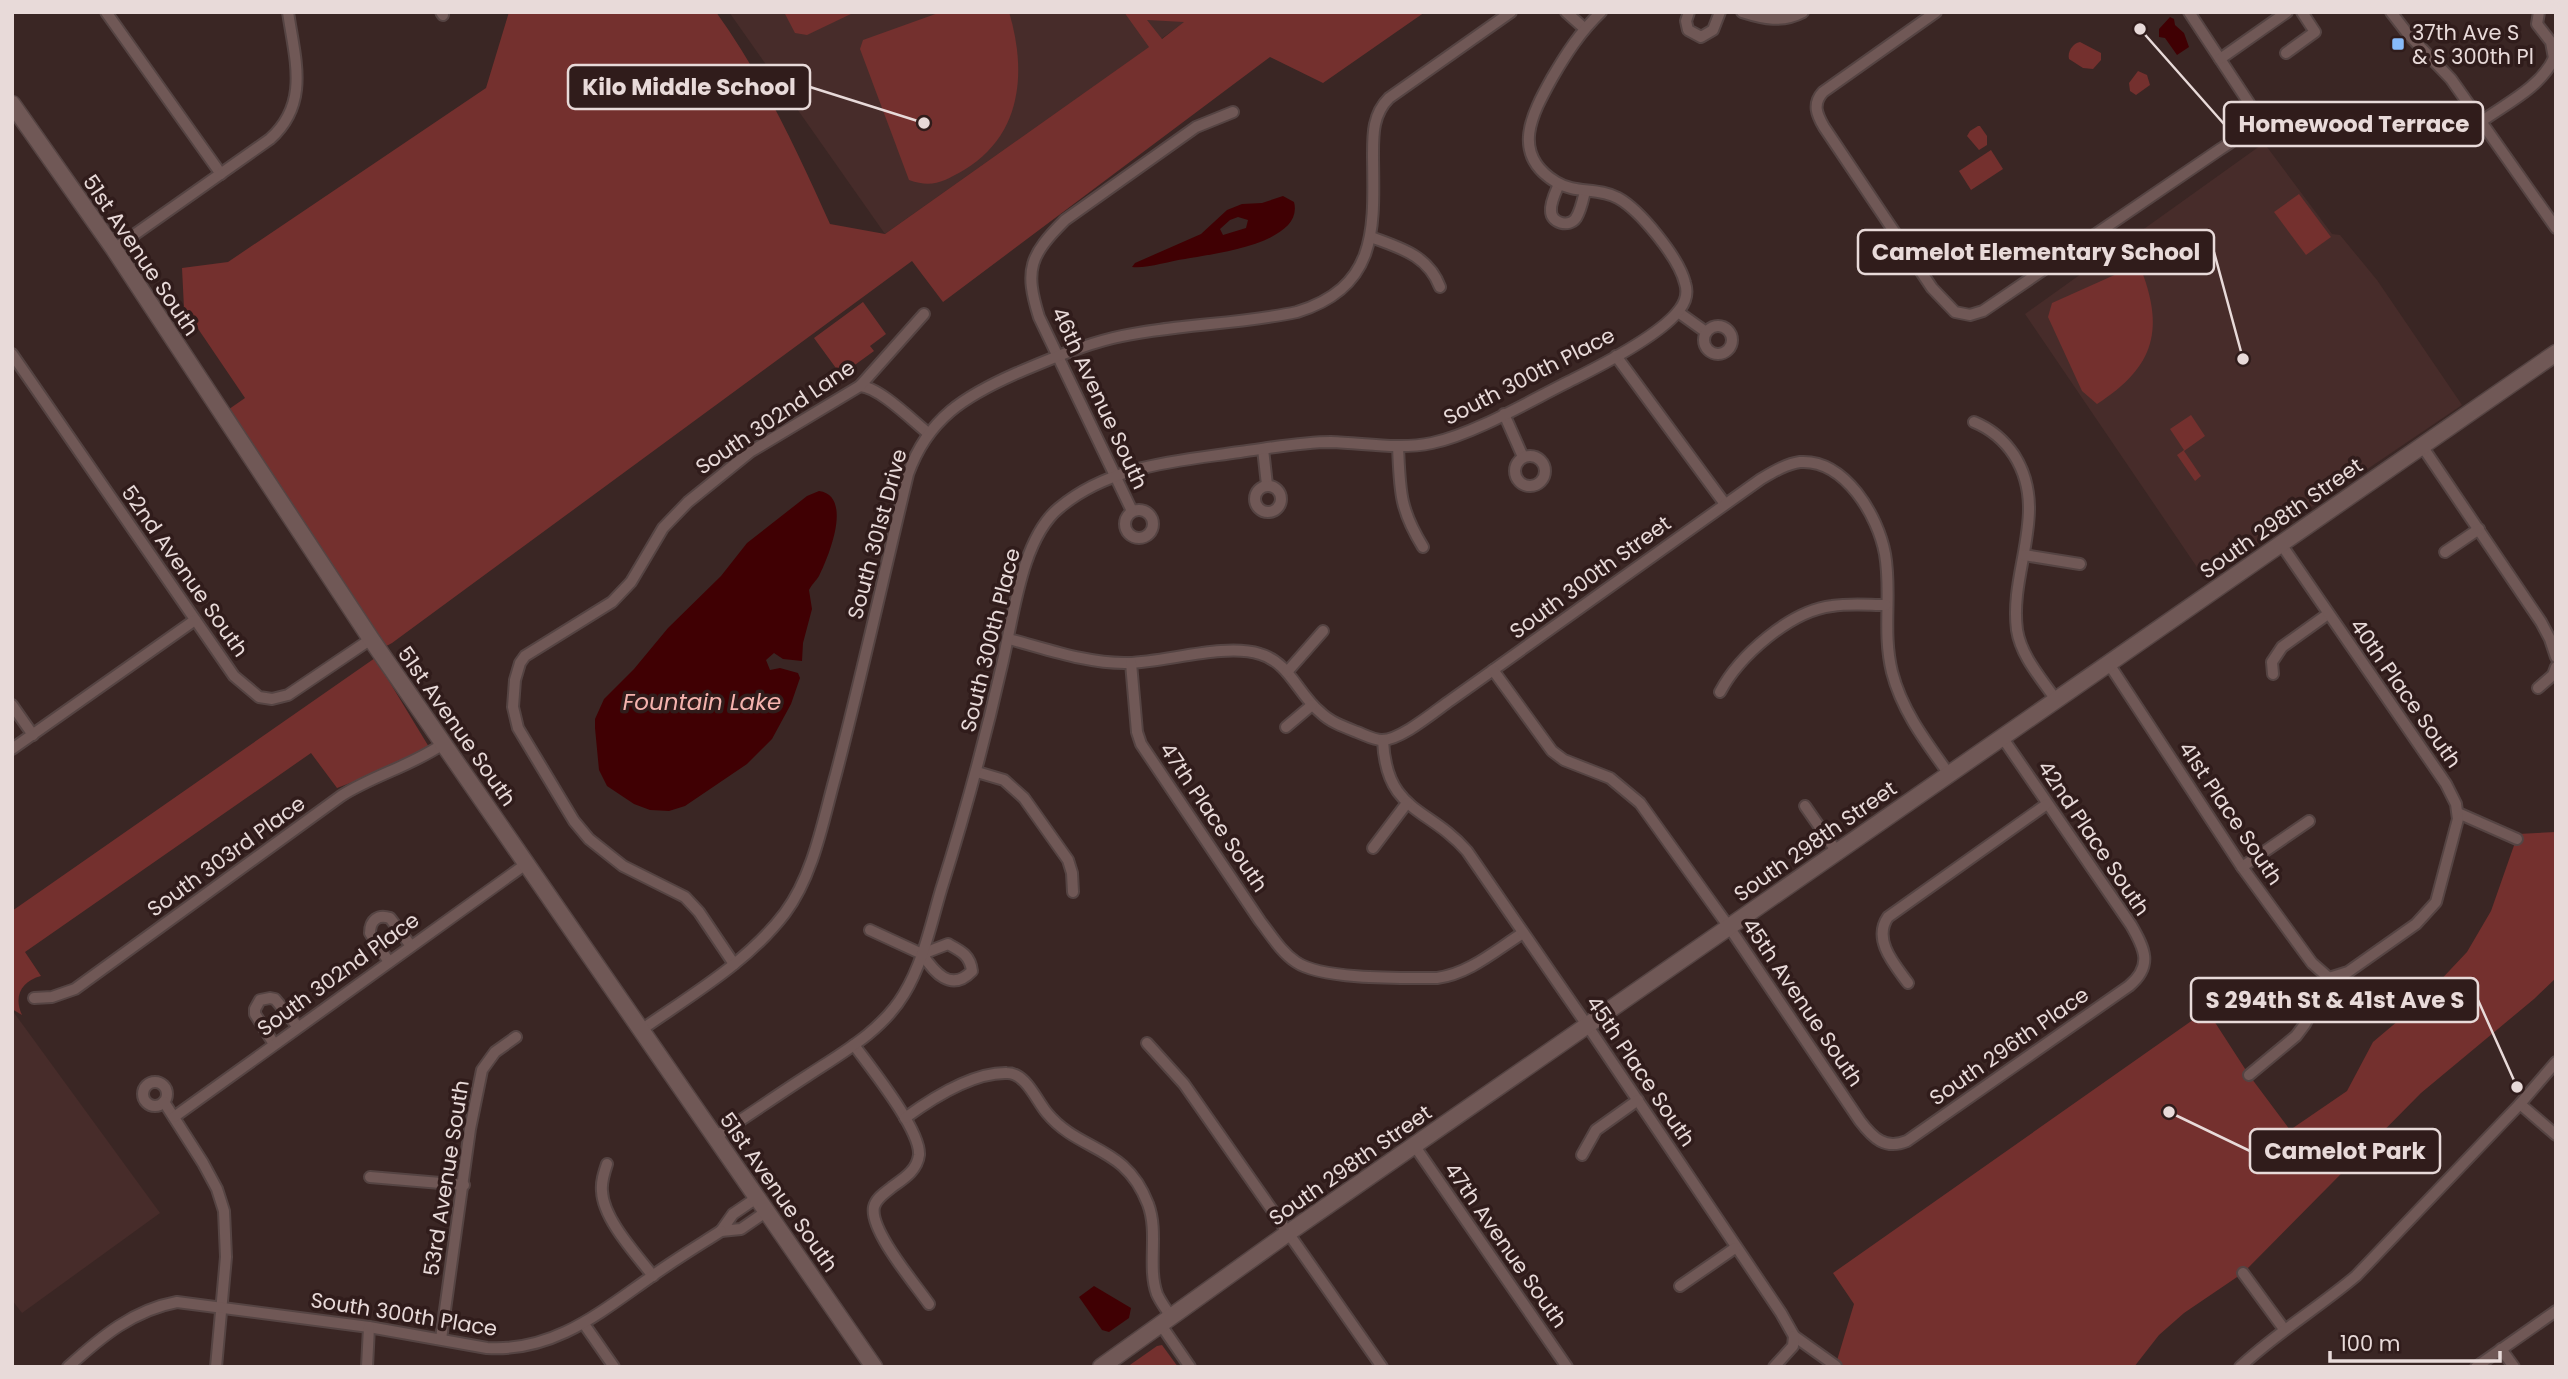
<svg xmlns="http://www.w3.org/2000/svg" width="2568" height="1379" font-family="Poppins,sans-serif">
	<style>
		.built { fill: #472c2a }
		.green { fill: #74302e; fill-rule: evenodd }
		.water { fill: #400003; fill-rule: evenodd }
		.lines { fill: none; stroke-linecap: round; stroke-linejoin: round }
		.street-casing { stroke: #554443; stroke-width: 14 }
		.secondary-casing { stroke: #554443; stroke-width: 19 }
		.street { stroke: #705856; stroke-width: 10 }
		.secondary { stroke: #705856; stroke-width: 16 }
		.poi-dot { fill: #87bbfb; stroke: #301c1b; stroke-width: 2.5 }
		.labels { text-anchor: middle; dominant-baseline: central; stroke-width: 7; stroke-linejoin: round; paint-order: stroke }
		.poi-label { font-size: 21px; fill: #e8dad9; stroke: #301c1b; text-anchor: start }
		.street-label { font-size: 21px; fill: #e8dad9; stroke: #301c1b }
		.water-label { font-size: 23px; font-style: italic; fill: #f5b3ae; stroke: #301c1b }
		.leader { fill: none; stroke: #e8dad9; stroke-width: 2.5 }
		.callout-dot { fill: #e8dad9; stroke: #301c1b; stroke-width: 2.5 }
		.callout { fill: #301c1b; stroke: #e8dad9; stroke-width: 2.5 }
		.callout-label { font-size: 23px; text-anchor: middle; font-weight: bold; fill: #e8dad9 }
	</style>
	<rect width="100%" height="100%" fill="#3a2624"/>
	<g class="built">
		<polygon points="729,12 1199,12 885,234"/>
		<polygon points="2264,143 2332,234 2340,235 2377,280 2462,405 2205,579 2025,314"/>
		<polygon points="12,1010 160,1213 22,1313 12,1300"/>
	</g>
	<g class="green">
		<path d="M 509,12 L 716,12 C 763,77 797,151 830,224 L 885,234 L 1149,47 L 1124,12 L 1425,12 L 1323,83 L 1270,57 L 943,302 L 912,261 L 392,643 L 379,650 L 222,414 L 245,398 L 184,308 L 182,268 L 228,262 L 486,88 ZM 1147,20 L 1184,22 L 1162,39 Z"/>
		<polygon points="784,12 855,12 807,35 795,33"/>
		<path d="M 941,12 L 1009,12 C 1027,72 1022,135 964,170 C 943,182 932,188 909,180 L 860,49 L 863,40 Z"/>
		<path d="M 2080,42 L 2101,53 L 2101,60 L 2093,69 L 2083,68 L 2069,59 C 2067,52 2073,43 2080,42 Z"/>
		<polygon points="2138,71 2147,75 2150,85 2136,95 2130,91 2129,83"/>
		<polygon points="1978,126 1980,126 1987,136 1987,145 1979,150 1967,136 1970,131"/>
		<polygon points="1991,150 2003,169 1971,190 1959,171"/>
		<polygon points="2299,194 2331,237 2306,255 2274,212"/>
		<path d="M 2139,264 C 2165,328 2156,366 2097,404 L 2082,391 L 2048,317 L 2052,303 Z"/>
		<polygon points="863,302 886,334 870,346 874,351 841,375 814,338"/>
		<polygon points="2191,415 2205,436 2184,451 2201,476 2195,481 2177,455 2184,450 2170,429"/>
		<path d="M 375,658 L 432,752 L 337,788 L 311,753 L 25,952 L 41,976 C 22,981 13,996 22,1015 L 12,1009 L 12,911 Z"/>
		<polygon points="2556,832 2556,978 2534,999 2421,1093 2243,1273 2184,1313 2159,1335 2134,1367 1835,1367 1854,1304 1833,1273 2207,1010 2249,1075 2290,1130 2347,1091 2373,1042 2418,1004 2467,952 2491,911 2518,834"/>
		<polygon points="1162,1345 1178,1367 1127,1367 1157,1346"/>
	</g>
	<g class="water">
		<polygon points="2170,17 2174,19 2175,25 2184,33 2189,47 2177,55 2165,38 2159,37 2159,29"/>
		<path d="M 1283,196 L 1294,202 C 1305,244 1210,254 1185,259 C 1170,261 1145,269 1132,267 L 1135,263 L 1201,234 L 1227,210 L 1242,204 L 1262,203 ZM 1238,217 L 1248,220 L 1246,228 L 1223,235 L 1220,229 L 1230,220 Z"/>
		<path d="M 819,491 C 854,496 828,558 819,576 C 816,581 812,584 809,590 L 812,609 L 803,643 L 802,661 L 783,659 L 774,653 L 766,660 L 770,670 L 780,668 L 798,673 L 800,678 L 791,704 L 772,739 L 747,764 L 685,806 L 669,811 L 650,810 L 634,804 L 607,786 L 599,770 L 595,728 L 595,719 L 604,699 L 634,669 L 668,628 L 721,576 L 747,543 L 807,496 Z"/>
		<polygon points="1094,1286 1131,1308 1129,1318 1109,1332 1102,1330 1079,1297"/>
	</g>
	<g class="lines">
		<g class="street-casing">
			<g id="street">
				<polyline points="106,12 221,174"/>
				<polyline points="441,12 443,15"/>
				<polyline points="1566,12 1584,28"/>
				<polyline points="1689,12 1686,21 1688,30 1701,37 1713,30 1720,12"/>
				<path d="M 1742,12 C 1764,19 1782,23 1803,12"/>
				<path d="M 1936,12 L 1823,92 C 1812,104 1817,115 1824,127 L 1932,288 L 1955,312 L 1970,315 L 1983,311 L 2219,150 C 2238,137 2258,129 2249,103 L 2189,12"/>
				<polyline points="2391,12 2408,34 2451,79 2556,228"/>
				<polyline points="2539,12 2537,24 2551,42 2554,58 2556,56"/>
				<polyline points="2286,53 2315,32 2302,12"/>
				<polyline points="2220,59 2287,12"/>
				<path d="M 2482,121 C 2507,103 2541,87 2554,58"/>
				<path d="M 1559,184 C 1556,191 1550,203 1551,211 C 1551,223 1569,228 1576,218 C 1581,210 1583,199 1585,191"/>
				<path d="M 1371,237 C 1400,248 1428,255 1440,287"/>
				<path d="M 114,249 L 270,139 C 310,103 295,60 288,12"/>
				<polyline points="1678,312 1706,332"/>
				<circle cx="1718" cy="340" r="14"/>
				<polyline points="12,354 234,676 259,697 272,699 288,695 371,639"/>
				<polyline points="1616,356 1725,504"/>
				<path d="M 860,386 C 879,387 912,420 928,433"/>
				<polyline points="1504,414 1523,457"/>
				<path d="M 1974,422 C 1991,429 2004,440 2014,455 C 2050,511 2009,570 2017,630 C 2021,656 2041,678 2056,700"/>
				<path d="M 1398,446 C 1400,490 1399,508 1423,547"/>
				<polyline points="2422,446 2541,622 2550,639 2556,657"/>
				<polyline points="1263,449 1267,485"/>
				<circle cx="1530" cy="471" r="15"/>
				<circle cx="1268" cy="499" r="13"/>
				<circle cx="1139" cy="524" r="14"/>
				<path d="M 1132,511 L 1039,317 C 1024,269 1030,255 1065,220 L 1196,127 L 1233,112"/>
				<polyline points="2445,552 2479,529"/>
				<polyline points="2024,555 2080,564"/>
				<path d="M 1009,639 C 1047,649 1088,664 1128,663 C 1167,662 1225,643 1260,654 C 1289,662 1298,694 1320,712 C 1330,722 1344,727 1357,732 C 1365,735 1374,740 1382,740 C 1401,740 1435,711 1451,700 L 1761,479 C 1773,472 1786,464 1800,462 C 1845,459 1878,516 1885,554 C 1892,593 1882,631 1892,672 C 1902,711 1926,742 1949,774"/>
				<path d="M 1131,663 L 1137,732 L 1141,744 L 1260,921 C 1271,935 1281,952 1296,962 C 1322,980 1404,978 1437,978 C 1469,974 1496,950 1523,933"/>
				<polyline points="2109,664 2242,867 2312,963 2329,978"/>
				<path d="M 1493,670 L 1552,751 L 1564,760 L 1610,778 L 1640,803 L 1729,927 L 1860,1121 C 1873,1138 1885,1150 1907,1141 L 2129,986 C 2153,966 2145,949 2131,925 L 2002,737"/>
				<polyline points="1287,672 1323,631"/>
				<polyline points="2273,674 2272,662 2282,647 2328,614"/>
				<polyline points="2538,688 2553,675 2556,667"/>
				<path d="M 1720,692 C 1739,656 1790,611 1832,606 C 1850,603 1869,605 1886,605"/>
				<polyline points="12,705 33,735"/>
				<polyline points="1286,727 1312,705"/>
				<path d="M 1383,740 C 1386,813 1429,807 1467,851 L 1587,1025 L 1781,1313 L 1794,1336 L 1836,1366"/>
				<polyline points="12,749 195,620"/>
				<polyline points="977,772 1004,780 1024,798 1068,860 1072,873 1073,892"/>
				<polyline points="1805,806 1837,852"/>
				<polyline points="2458,813 2517,839"/>
				<polyline points="1373,848 1407,803"/>
				<polyline points="2242,867 2309,821"/>
				<polyline points="870,930 922,954"/>
				<path d="M 948,944 C 961,951 970,955 972,971 C 951,993 934,972 922,954 Z"/>
				<path d="M 389,962 L 370,933 C 370,920 378,914 390,918 L 411,946"/>
				<polyline points="734,964 699,912 685,897 623,866 589,839 574,821 518,728 513,707 515,680 520,663 525,656 612,602 631,582 663,528 688,502 750,452 860,386 924,314"/>
				<path d="M 1908,983 C 1895,965 1872,940 1888,917 L 2047,804"/>
				<path d="M 34,998 L 52,997 L 75,989 L 341,796 C 374,775 409,767 443,744"/>
				<path d="M 641,1030 C 691,995 748,962 785,913 C 814,874 823,820 836,774 C 862,675 884,574 908,474 C 928,418 965,396 1017,373 C 1048,360 1080,346 1113,338 C 1173,324 1236,325 1297,312 C 1378,287 1374,229 1373,158 C 1373,136 1372,115 1389,98 L 1511,12"/>
				<polyline points="1147,1043 1184,1084 1382,1367"/>
				<polyline points="274,1044 255,1014 255,1009 260,1000 270,998 275,999 298,1027"/>
				<path d="M 854,1045 C 870,1067 921,1130 919,1155 C 917,1171 903,1179 892,1187 C 885,1193 876,1198 874,1207 C 869,1230 916,1285 929,1304"/>
				<polyline points="2249,1075 2296,1036 2305,1024 2329,978 2348,972 2416,924 2436,902 2458,819 2456,804 2446,784 2281,544"/>
				<circle cx="155" cy="1094" r="12"/>
				<polyline points="164,1102 203,1163 217,1189 224,1211 226,1257 216,1367"/>
				<polyline points="2520,1104 2556,1135"/>
				<polyline points="174,1117 526,864"/>
				<path d="M 905,1118 C 931,1099 973,1072 1007,1073 C 1026,1073 1036,1100 1047,1113 C 1080,1153 1125,1144 1148,1204 C 1159,1233 1147,1266 1157,1294 C 1161,1303 1167,1310 1171,1317"/>
				<path d="M 715,1137 C 746,1117 776,1096 807,1076 C 842,1053 882,1031 904,994 C 923,963 931,924 941,890 C 964,817 984,744 1001,669 C 1013,622 1020,540 1059,508 C 1110,465 1178,461 1240,452 C 1270,448 1301,442 1331,442 C 1365,443 1399,450 1432,443 C 1475,434 1533,399 1574,379 C 1602,365 1662,334 1680,309 C 1686,301 1688,292 1685,283 C 1679,258 1640,210 1618,198 C 1598,187 1575,194 1556,182 C 1510,154 1532,114 1552,78 C 1566,54 1580,32 1601,12"/>
				<polyline points="1414,1145 1567,1367"/>
				<polyline points="1582,1155 1596,1130 1638,1100"/>
				<path d="M 607,1164 C 604,1173 601,1182 602,1191 C 603,1219 636,1254 653,1276"/>
				<polyline points="370,1177 464,1185"/>
				<polyline points="758,1197 733,1214 721,1231 741,1229 767,1211"/>
				<polyline points="2243,1273 2284,1329"/>
				<polyline points="1680,1286 1735,1248"/>
				<polyline points="584,1324 614,1367"/>
				<polyline points="1161,1325 1190,1367"/>
				<polyline points="441,1339 470,1129 482,1070 495,1052 516,1037"/>
				<polyline points="2501,1349 2514,1367"/>
				<path d="M 68,1367 C 101,1337 133,1310 177,1302 L 369,1327 L 487,1348 C 552,1352 597,1315 648,1279 C 671,1262 696,1247 721,1231"/>
				<polyline points="367,1367 369,1327"/>
				<polyline points="1774,1367 1793,1346 1794,1336"/>
				<path d="M 2240,1367 C 2276,1333 2318,1308 2356,1276 L 2520,1104 L 2556,1062"/>
				<polyline points="2476,1367 2556,1311"/>
			</g>
		</g>
		<g class="secondary-casing">
			<g id="secondary">
				<polyline points="12,104 114,249 371,639 874,1367"/>
				<polyline points="1101,1367 1288,1233 2556,353"/>
			</g>
		</g>
		<use href="#street" class="street"/>
		<use href="#secondary" class="secondary"/>
	</g>
	<rect class="poi-dot" x="2391" y="37" width="14" height="14" rx="3.5"/>
	<g class="labels">
		<g class="poi-label">
			<text x="2412" y="32">37th Ave S<tspan x="2412" dy="24">&amp; S 300th Pl</tspan></text>
		</g>
		<g class="street-label">
			<text transform="translate(141 255) rotate(56)">51st Avenue South</text>
			<text transform="translate(1529 376) rotate(-27)">South 300th Place</text>
			<text transform="translate(1100 398) rotate(65)">46th Avenue South</text>
			<text transform="translate(775 417) rotate(-34)">South 302nd Lane</text>
			<text transform="translate(2281 518) rotate(-35)">South 298th Street</text>
			<text transform="translate(877 534) rotate(-75)">South 301st Drive</text>
			<text transform="translate(185 571) rotate(55)">52nd Avenue South</text>
			<text transform="translate(1590 577) rotate(-36)">South 300th Street</text>
			<text transform="translate(990 640) rotate(-76)">South 300th Place</text>
			<text transform="translate(2406 693) rotate(55)">40th Place South</text>
			<text transform="translate(457 726) rotate(55)">51st Avenue South</text>
			<text transform="translate(2231 813) rotate(56)">41st Place South</text>
			<text transform="translate(1214 817) rotate(56)">47th Place South</text>
			<text transform="translate(2094 838) rotate(56)">42nd Place South</text>
			<text transform="translate(1815 841) rotate(-35)">South 298th Street</text>
			<text transform="translate(226 856) rotate(-36)">South 303rd Place</text>
			<text transform="translate(338 974) rotate(-36)">South 302nd Place</text>
			<text transform="translate(1803 1002) rotate(56)">45th Avenue South</text>
			<text transform="translate(2009 1046) rotate(-35)">South 296th Place</text>
			<text transform="translate(1641 1071) rotate(56)">45th Place South</text>
			<text transform="translate(1350 1165) rotate(-35)">South 298th Street</text>
			<text transform="translate(446 1178) rotate(-81)">53rd Avenue South</text>
			<text transform="translate(779 1192) rotate(55)">51st Avenue South</text>
			<text transform="translate(1506 1245) rotate(55)">47th Avenue South</text>
			<text transform="translate(404 1314) rotate(9)">South 300th Place</text>
		</g>
		<g class="water-label">
			<text x="702" y="702">Fountain Lake</text>
		</g>
	</g>
	<path class="leader" d="M924 123L810 87M2140 29L2224 124M2243 359L2214 252M2517 1087L2478 1000M2169 1112L2250 1151"/>
	<g class="callout-dot">
		<circle cx="924" cy="123" r="7"/>
		<circle cx="2140" cy="29" r="7"/>
		<circle cx="2243" cy="359" r="7"/>
		<circle cx="2517" cy="1087" r="7"/>
		<circle cx="2169" cy="1112" r="7"/>
	</g>
	<g class="callout">
		<rect x="568" y="65" width="242" height="44" rx="7"/>
		<rect x="2224" y="102" width="259" height="44" rx="7"/>
		<rect x="1858" y="230" width="356" height="44" rx="7"/>
		<rect x="2191" y="978" width="287" height="44" rx="7"/>
		<rect x="2250" y="1129" width="190" height="44" rx="7"/>
	</g>
	<g class="callout-label">
		<text x="689" y="95">Kilo Middle School</text>
		<text x="2354" y="132">Homewood Terrace</text>
		<text x="2036" y="260">Camelot Elementary School</text>
		<text x="2335" y="1008">S 294th St &amp; 41st Ave S</text>
		<text x="2345" y="1159">Camelot Park</text>
	</g>
	<rect width="2568" height="1379" fill="none" stroke="#e8dad9" stroke-width="28"/>
	<path d="M2330 1351v10h170v-10" fill="none" stroke="#e8dad9" stroke-width="3.5"/>
	<text x="2340" y="1351" font-size="21" fill="#e8dad9" stroke="#301c1b" stroke-width="5" paint-order="stroke">100 m</text>
</svg>
